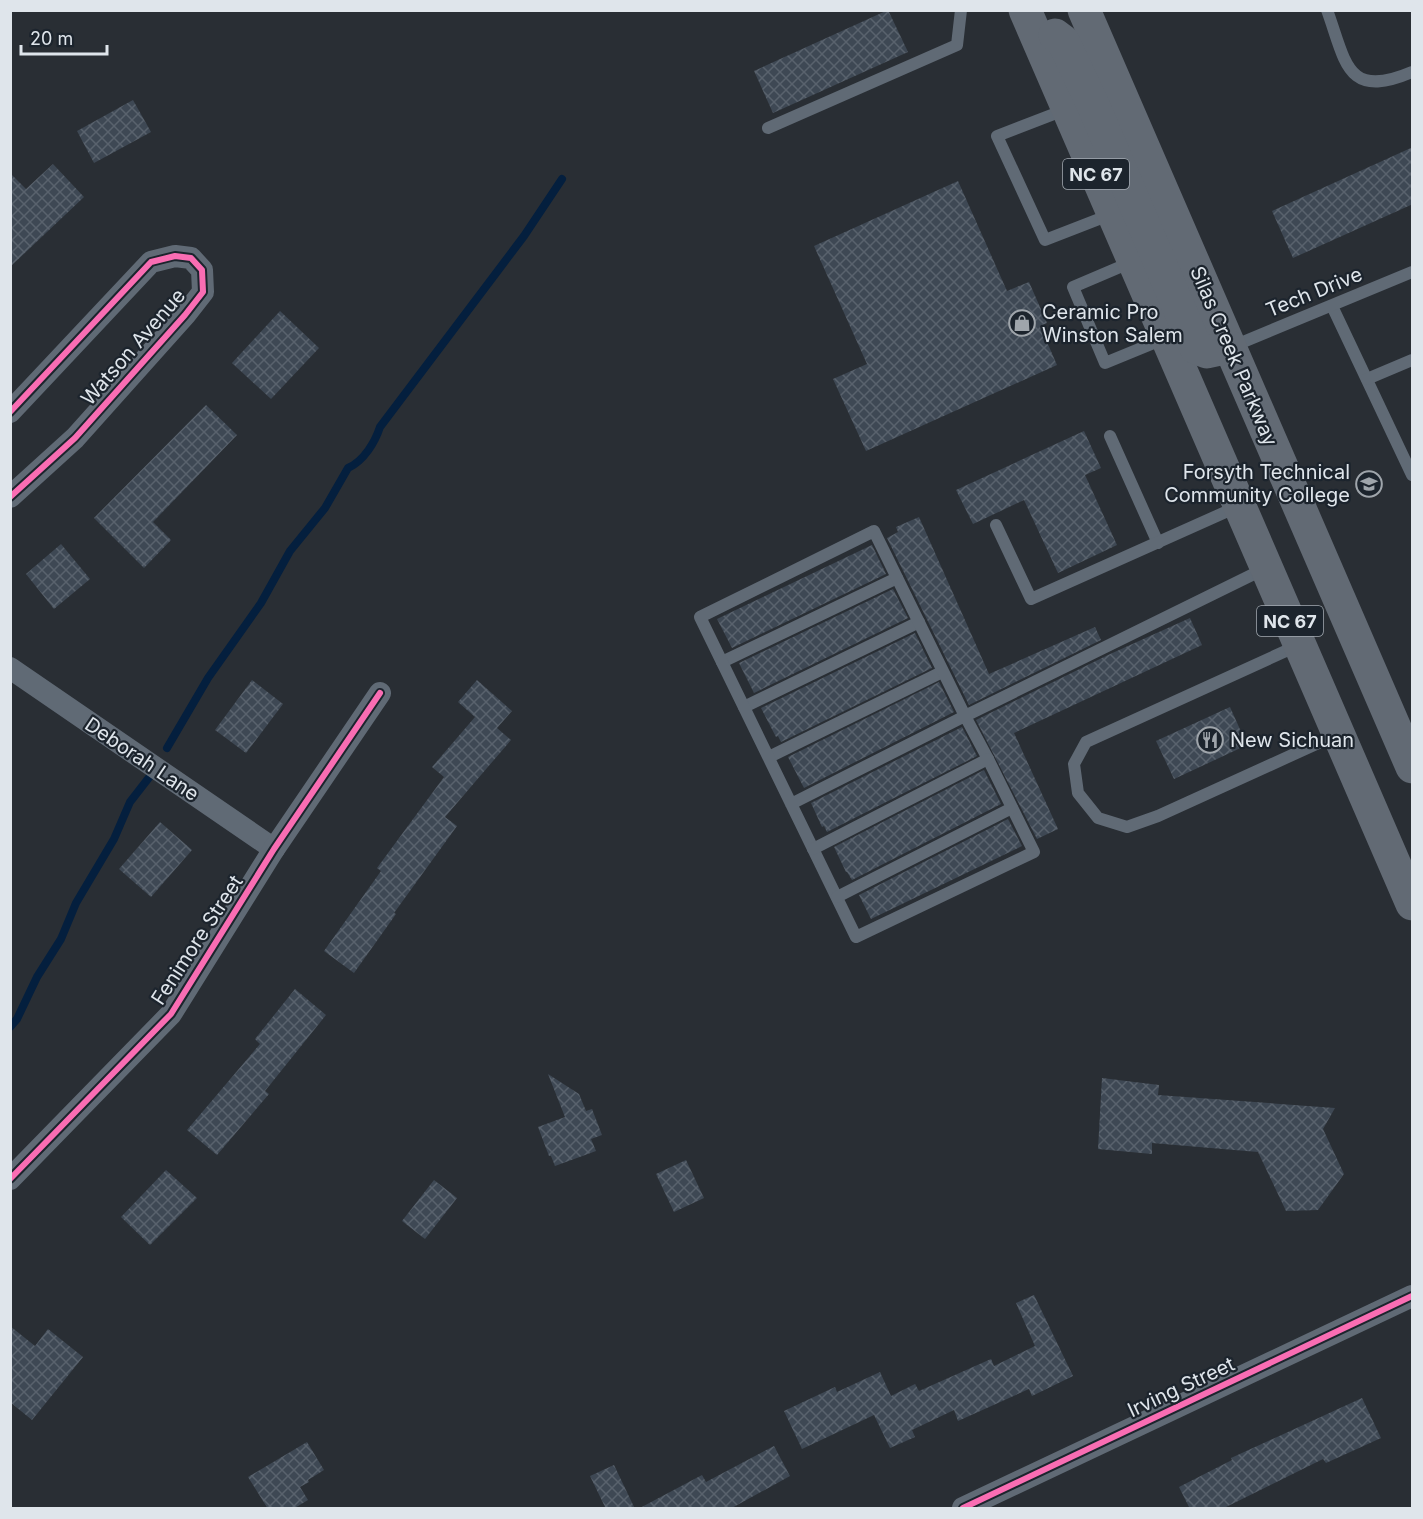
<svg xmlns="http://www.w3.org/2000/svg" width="1423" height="1519" font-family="Inter,sans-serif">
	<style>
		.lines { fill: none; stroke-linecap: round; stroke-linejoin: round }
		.stream { stroke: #041f3e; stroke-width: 8 }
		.building { fill: url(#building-cross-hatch) }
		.lane { stroke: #606a75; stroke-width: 12 }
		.street { stroke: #606a75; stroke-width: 22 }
		.primary { stroke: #626a74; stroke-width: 33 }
		.cycleway-casing { stroke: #1c242d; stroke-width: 10 }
		.cycleway { stroke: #f96db3; stroke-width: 6 }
		.labels { text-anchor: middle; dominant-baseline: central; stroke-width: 4.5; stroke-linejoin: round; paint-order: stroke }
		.shield { fill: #1c242d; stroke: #a4abb2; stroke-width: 1.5 }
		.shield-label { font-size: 18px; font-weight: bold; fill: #dfe5eb }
		.street-label { font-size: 20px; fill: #dfe5eb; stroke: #1c242d }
		.poi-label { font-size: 20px; fill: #dfe5eb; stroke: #1c242d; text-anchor: start }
	</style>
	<defs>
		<pattern id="building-cross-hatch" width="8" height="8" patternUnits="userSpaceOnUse" patternTransform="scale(1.5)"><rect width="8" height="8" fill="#3e4854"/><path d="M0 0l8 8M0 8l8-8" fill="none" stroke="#59626d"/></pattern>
	</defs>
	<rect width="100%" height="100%" fill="#292e34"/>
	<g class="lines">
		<g class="stream">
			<path d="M 167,748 L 208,678 L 261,603 L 290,551 L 325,508 L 348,468 C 364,461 375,442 380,427 L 524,236 L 562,179"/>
			<polyline points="10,1027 17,1019 37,977 61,939 76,903 114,839 130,802 151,775"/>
		</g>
	</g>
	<g class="building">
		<polygon points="888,10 908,52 773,113 754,71"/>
		<polygon points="133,100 151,132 94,163 77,131"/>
		<polygon points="1413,147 1413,204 1293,258 1272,211"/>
		<polygon points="53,164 84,197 10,267 10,173 26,189"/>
		<polygon points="958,181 1007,291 1029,282 1047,323 1040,326 1057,365 866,451 833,379 867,364 814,246"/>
		<polygon points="280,311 319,348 271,399 232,363"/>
		<polygon points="206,405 237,435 153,522 171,540 144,568 94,518"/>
		<polygon points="1084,431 1101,468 1085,475 1117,545 1058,573 1024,500 973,524 956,490"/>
		<polygon points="919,517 989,674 1095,627 1101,640 969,705 887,538 898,532 896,527"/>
		<polygon points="61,544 90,579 54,609 26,574"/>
		<polygon points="872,545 886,574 732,648 717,619"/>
		<polygon points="893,589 908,618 754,693 739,663"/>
		<polygon points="1190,618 1202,645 1014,733 1058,829 1037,839 976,720 1108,655"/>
		<polygon points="915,633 932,668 781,742 778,736 776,737 761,708"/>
		<polygon points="252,680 283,704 246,753 215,730"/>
		<polygon points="477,680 512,711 497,728 511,740 445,817 457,826 394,913 396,914 354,973 324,951 381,871 377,868 444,777 432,767 475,717 458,702"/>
		<polygon points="939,682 954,712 804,788 788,757"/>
		<polygon points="1230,707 1247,745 1174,779 1156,741"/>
		<polygon points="962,727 977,756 827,832 824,826 822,827 811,803"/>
		<polygon points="984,770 1001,804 852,880 847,872 846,872 834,847"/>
		<polygon points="1008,819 1022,846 871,919 859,895"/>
		<polygon points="160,822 192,850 151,897 119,869"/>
		<polygon points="295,989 326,1015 265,1091 269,1094 217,1155 187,1130 260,1044 255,1039"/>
		<polygon points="548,1074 579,1094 586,1111 592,1109 602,1135 591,1139 596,1151 555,1166 551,1156 549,1156 538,1127 565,1117"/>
		<polygon points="1102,1078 1159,1085 1158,1095 1335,1108 1323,1129 1344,1174 1318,1210 1286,1211 1258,1152 1152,1143 1152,1154 1098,1149"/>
		<polygon points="686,1160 704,1198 674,1212 656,1174"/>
		<polygon points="166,1170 197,1198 150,1245 121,1217"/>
		<polygon points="434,1180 457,1198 425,1239 402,1221"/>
		<polygon points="1034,1295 1073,1376 1032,1396 1029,1389 958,1421 954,1410 912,1430 915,1437 890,1448 874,1415 802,1449 784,1411 835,1387 837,1392 880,1372 891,1396 915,1384 919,1391 991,1359 994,1366 1035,1346 1016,1303"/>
		<polygon points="10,1326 35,1346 48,1329 83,1357 32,1420 10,1402"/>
		<polygon points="1362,1398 1381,1438 1326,1463 1323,1459 1222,1509 1190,1509 1179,1487 1232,1460 1231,1458"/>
		<polygon points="307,1442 324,1470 308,1480 309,1482 300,1487 308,1500 293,1509 268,1509 248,1477"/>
		<polygon points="774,1446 790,1476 730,1509 638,1509 702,1475 706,1482"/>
		<polygon points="614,1465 635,1509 606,1509 590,1476"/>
	</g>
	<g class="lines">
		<g class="lane">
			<path d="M 1327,10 C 1346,62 1346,100 1412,72"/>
			<polyline points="1067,109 997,136 1045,240 1112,214"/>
			<polyline points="768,128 957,45 961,10"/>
			<polyline points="1134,261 1073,287 1105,363 1166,338"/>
			<polyline points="1332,306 1412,475"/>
			<polyline points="1231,347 1412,272"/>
			<polyline points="1367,379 1412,360"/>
			<polyline points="1110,436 1158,543"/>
			<polyline points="996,525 1031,599 1239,506"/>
			<polyline points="1299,645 1086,742 1074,764 1078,793 1098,818 1127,827 1158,816 1336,735"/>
			<polyline points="722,662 897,578"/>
			<polyline points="744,707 919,622"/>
			<polyline points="769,757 942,672"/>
			<polyline points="791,804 965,716 874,531 700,617 856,937 1034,852 988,759 965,716 1266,568"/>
			<polyline points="813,849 988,759"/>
			<polyline points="837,897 1012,808"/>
		</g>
		<g class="street">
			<polyline points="10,412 151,262 175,256 191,258 202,270 203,292 185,315 75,438 10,497"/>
			<polyline points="10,668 274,849"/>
			<polyline points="10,1179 171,1014 274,849 380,693"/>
			<polyline points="963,1508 1412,1296"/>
		</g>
		<g class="primary">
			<polyline points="1025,10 1412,904"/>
			<polyline points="1084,10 1412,767"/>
			<polyline points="1055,35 1063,41 1094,107 1196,348 1207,352 1230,347"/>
		</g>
		<g class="cycleway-casing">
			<g id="cycleway">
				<polyline points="10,412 151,262 175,256 191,258 202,270 203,292 185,315 75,438 10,497"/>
				<polyline points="10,1179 171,1014 274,849 380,693"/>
				<polyline points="963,1508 1412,1296"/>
			</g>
		</g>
		<use href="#cycleway" class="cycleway"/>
	</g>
	<defs>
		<g id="shop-ring" transform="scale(1.35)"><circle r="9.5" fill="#1c242d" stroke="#9fa5ab" stroke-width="1.5"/><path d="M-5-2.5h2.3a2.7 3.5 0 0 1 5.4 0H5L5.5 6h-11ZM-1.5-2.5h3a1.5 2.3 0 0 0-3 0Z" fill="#9fa5ab"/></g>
		<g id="university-ring" transform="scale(1.35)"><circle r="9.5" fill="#1c242d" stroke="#9fa5ab" stroke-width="1.5"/><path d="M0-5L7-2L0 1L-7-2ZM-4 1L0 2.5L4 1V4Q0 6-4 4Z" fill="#9fa5ab"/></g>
		<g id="restaurant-ring" transform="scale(1.35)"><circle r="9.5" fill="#1c242d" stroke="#9fa5ab" stroke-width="1.5"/><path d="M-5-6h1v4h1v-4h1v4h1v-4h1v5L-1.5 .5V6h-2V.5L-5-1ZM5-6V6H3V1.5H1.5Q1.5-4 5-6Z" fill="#9fa5ab"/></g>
	</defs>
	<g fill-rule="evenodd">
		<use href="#shop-ring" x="1022" y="323"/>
		<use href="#university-ring" x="1369" y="484"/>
		<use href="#restaurant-ring" x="1210" y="740"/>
	</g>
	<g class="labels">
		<g class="shield">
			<rect x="1063" y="159" width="66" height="30" rx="4.5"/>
			<rect x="1257" y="606" width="66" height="30" rx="4.5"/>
		</g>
		<g class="shield-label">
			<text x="1096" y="174">NC 67</text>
			<text x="1290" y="621">NC 67</text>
		</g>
		<g class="street-label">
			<text transform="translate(1314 292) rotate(-22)">Tech Drive</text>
			<text transform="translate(133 347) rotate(-49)">Watson Avenue</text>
			<text transform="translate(1234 356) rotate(67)">Silas Creek Parkway</text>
			<text transform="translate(142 759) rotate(34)">Deborah Lane</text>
			<text transform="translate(197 940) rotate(-57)">Fenimore Street</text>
			<text transform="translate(1181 1387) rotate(-25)">Irving Street</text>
		</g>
		<g class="poi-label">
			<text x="1042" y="312">Ceramic Pro<tspan x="1042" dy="23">Winston Salem</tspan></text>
			<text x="1350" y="472" text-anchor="end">Forsyth Technical<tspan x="1350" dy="23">Community College</tspan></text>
			<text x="1230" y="740">New Sichuan</text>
		</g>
	</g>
	<rect width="1423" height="1519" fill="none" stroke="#dfe5eb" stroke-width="24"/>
	<path d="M21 45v9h86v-9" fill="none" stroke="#dfe5eb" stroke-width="3"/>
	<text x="30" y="45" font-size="18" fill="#dfe5eb" stroke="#1c242d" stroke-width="4.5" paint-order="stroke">20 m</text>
</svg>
